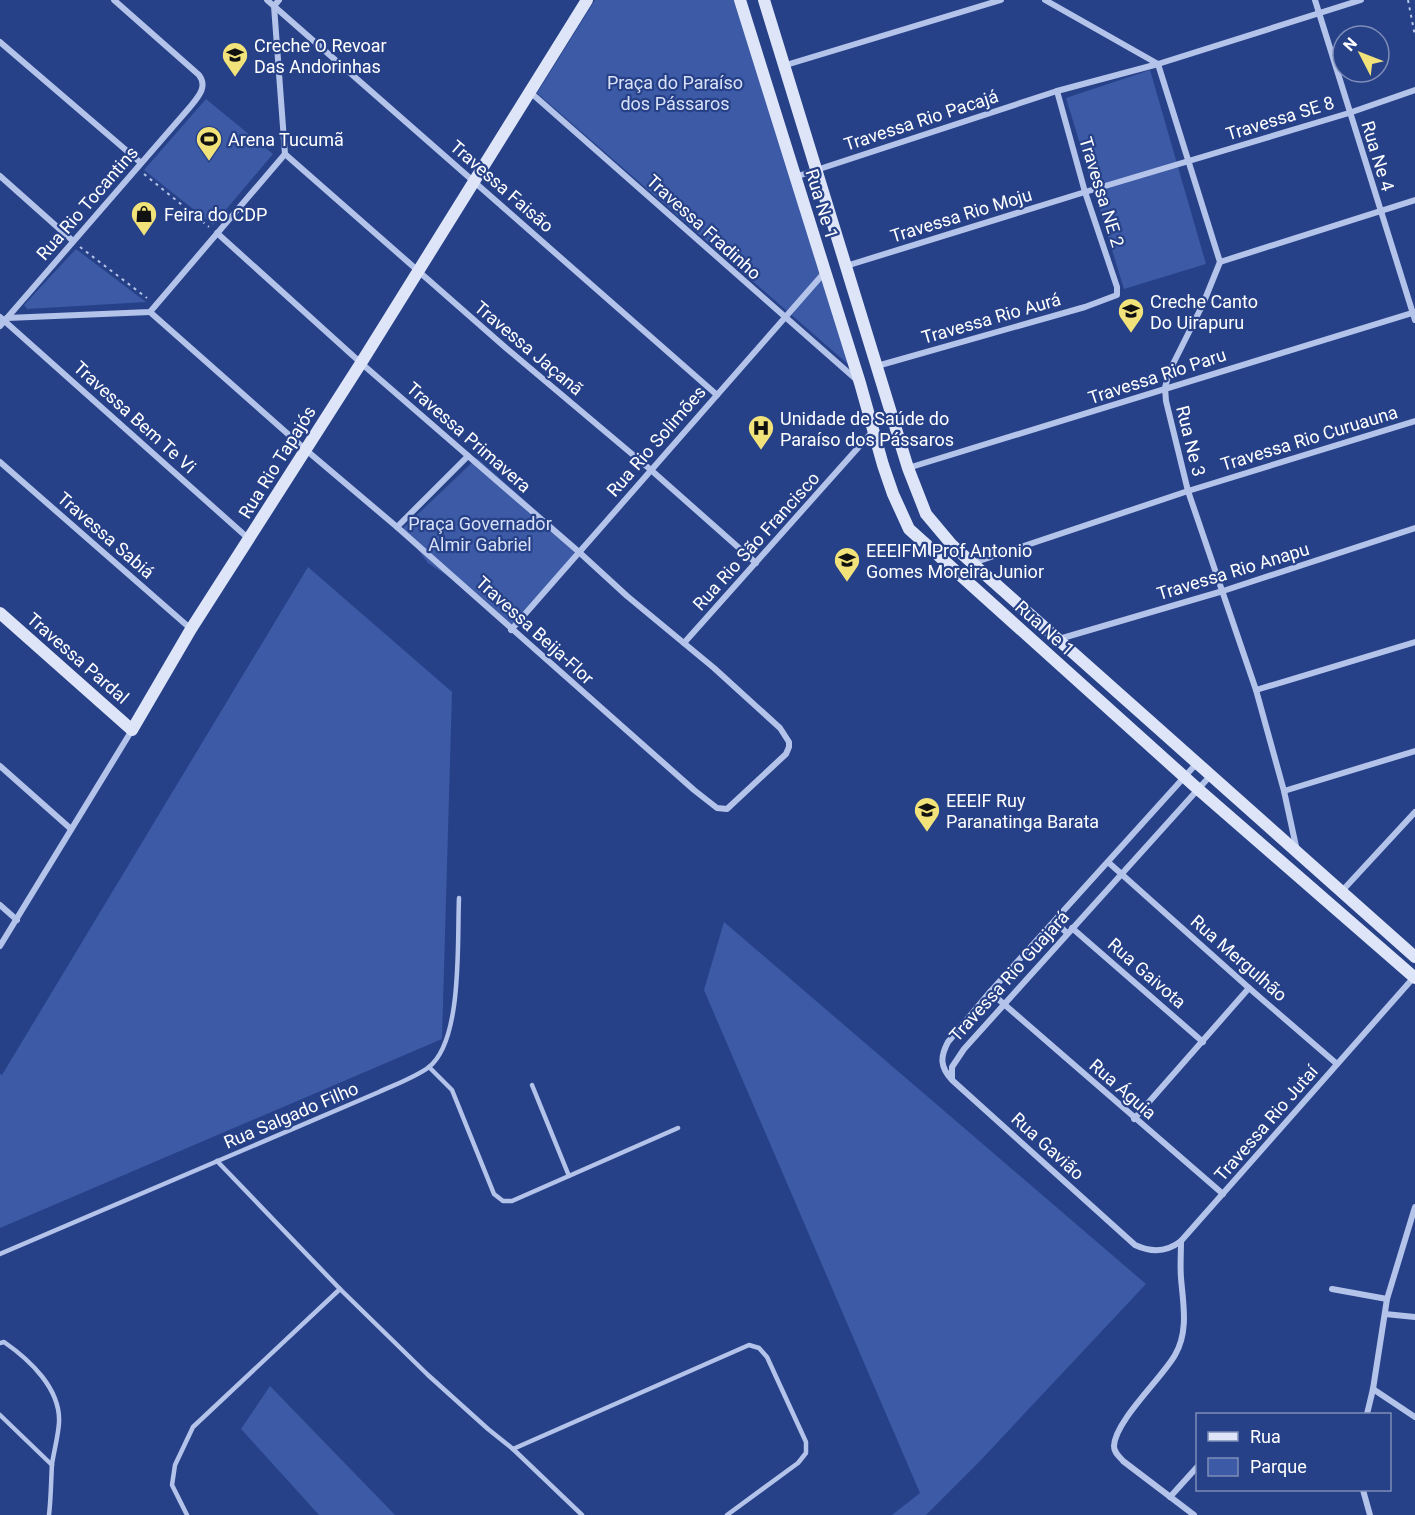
<svg xmlns="http://www.w3.org/2000/svg" width="1415" height="1515" font-family="Roboto,sans-serif">
	<style>
		.green { fill: #3c5aa5 }
		.lines { fill: none; stroke-linecap: round; stroke-linejoin: round }
		.path { stroke: #b4c3e9; stroke-width: 2; stroke-dasharray: 3 4.5; stroke-linecap: butt }
		.lane { stroke: #b4c3e9; stroke-width: 4.5 }
		.street { stroke: #b4c3e9; stroke-width: 6 }
		.secondary { stroke: #dee5f8; stroke-width: 12 }
		.labels { text-anchor: middle; dominant-baseline: central; stroke-width: 4.5; stroke-linejoin: round; paint-order: stroke }
		.poi-label { font-size: 18px; fill: #fff; stroke: #274188; text-anchor: start }
		.park-label { font-size: 18px; fill: #d8e1f7; stroke: #274188 }
		.street-label { font-size: 18px; fill: #fff; stroke: #274188 }
	</style>
	<rect width="100%" height="100%" fill="#274188"/>
	<g class="green">
		<polygon points="595,0 743,0 849,365 537,93"/>
		<polygon points="1150,70 1206,264 1124,289 1066,98"/>
		<polygon points="206,99 273,154 213,225 144,170"/>
		<polygon points="76,249 146,302 27,309 24,305"/>
		<polygon points="477,458 581,550 513,630 467,589 428,563 402,529"/>
		<polygon points="308,567 452,692 442,1039 0,1228 0,1074 2,1075"/>
		<polygon points="724,922 1146,1284 980,1461 926,1515 892,1515 920,1493 704,990"/>
		<polygon points="270,1386 395,1515 319,1515 241,1429"/>
	</g>
	<g class="lines">
		<g class="path">
			<polyline points="1408,0 1415,36"/>
			<polyline points="144,174 209,227"/>
			<polyline points="80,247 147,298"/>
		</g>
		<g class="lane">
			<polyline points="429,1067 452,1090 494,1194 503,1201 512,1201 678,1128"/>
			<polyline points="532,1085 569,1176"/>
			<polyline points="217,1161 340,1289 428,1375 488,1429 513,1449 582,1515"/>
			<path d="M 0,1254 L 379,1092 C 394,1085 416,1077 429,1067 C 463,1040 457,940 459,898"/>
			<path d="M 0,1343 L 4,1342 C 30,1360 61,1389 59,1423 C 58,1437 54,1451 52,1464 C 51,1481 51,1498 49,1515"/>
			<polyline points="0,1415 52,1465"/>
			<polyline points="513,1449 749,1345 759,1348 767,1357 806,1442 806,1453 798,1463 727,1515"/>
			<polyline points="187,1515 172,1485 175,1465 193,1427 340,1289"/>
		</g>
		<g class="street">
			<polyline points="267,0 717,395"/>
			<polyline points="1045,0 1158,64 1220,262 1203,304 1169,372 1165,388 1166,401 1188,491 1256,690 1284,791 1297,851"/>
			<polyline points="1315,0 1415,320"/>
			<polyline points="0,42 141,163"/>
			<polyline points="786,65 1001,0"/>
			<polyline points="530,92 858,381"/>
			<polyline points="285,154 506,348 651,470 756,563"/>
			<polyline points="0,176 73,241"/>
			<polyline points="795,177 1057,91 1158,64 1361,0"/>
			<polyline points="1220,262 1415,200"/>
			<polyline points="846,266 1085,192 1349,113 1415,90"/>
			<polyline points="150,312 306,450 397,527 694,790 717,808 727,809 786,754 789,747 789,742 780,728 714,668 627,596 579,552 361,363 217,233"/>
			<polyline points="0,317 249,539"/>
			<polyline points="7,318 150,312 285,154 274,6 279,0"/>
			<path d="M 0,326 L 190,107 C 198,97 208,87 199,75 L 114,0"/>
			<polyline points="877,366 1085,307 1117,295 1117,287 1085,192 1057,91"/>
			<polyline points="0,462 191,629"/>
			<polyline points="908,468 1415,312"/>
			<polyline points="397,527 468,456"/>
			<polyline points="973,563 1188,491 1415,421"/>
			<polyline points="511,630 824,273"/>
			<polyline points="1059,639 1223,591 1415,528"/>
			<polyline points="684,643 873,431"/>
			<polyline points="1256,690 1415,642"/>
			<path d="M 1197,763 L 990,992 L 948,1042 C 940,1057 940,1067 952,1080 L 1135,1245 C 1152,1253 1167,1252 1181,1241 L 1415,976"/>
			<polyline points="0,766 71,829"/>
			<polyline points="1284,791 1415,751"/>
			<polyline points="1108,862 1249,988 1337,1064"/>
			<polyline points="1342,891 1415,812"/>
			<polyline points="0,905 17,920"/>
			<polyline points="1055,922 1067,933"/>
			<polyline points="1072,928 1203,1042"/>
			<polyline points="0,946 132,730"/>
			<polyline points="990,992 1223,1194"/>
			<polyline points="952,1079 952,1067 964,1049 1210,776"/>
			<polyline points="1134,1119 1249,988"/>
			<path d="M 1181,1241 C 1181,1253 1180,1266 1181,1278 C 1183,1303 1189,1331 1175,1355 C 1162,1378 1115,1421 1114,1446 C 1114,1453 1119,1456 1123,1461 L 1194,1515"/>
			<polyline points="1332,1289 1387,1299"/>
			<polyline points="1385,1314 1415,1317"/>
			<polyline points="1373,1389 1415,1417"/>
			<polyline points="1367,1414 1373,1389 1387,1299 1415,1207"/>
			<polyline points="1363,1490 1370,1515"/>
			<polyline points="1170,1497 1198,1466"/>
		</g>
		<g class="secondary">
			<polyline points="740,0 860,383 883,465 893,494 909,529 1199,790 1415,978"/>
			<polyline points="764,0 908,468 926,514 952,545 1415,957"/>
			<polyline points="0,613 132,730 191,629 361,363 587,0"/>
		</g>
	</g>
	<defs>
		<g id="school-pin" transform="scale(1.35)"><path d="M0 17L-7.5 6A9.5 9.5 0 1 1 7.5 6Z" fill="#f1e37a" stroke="#274188"/><path d="M0-5L7-2L0 1L-7-2ZM-4 1L0 2.5L4 1V4Q0 6-4 4Z" fill="#111"/></g>
		<g id="stadium-pin" transform="scale(1.35)"><path d="M0 17L-7.5 6A9.5 9.5 0 1 1 7.5 6Z" fill="#f1e37a" stroke="#274188"/><path d="M0-5a6.5 5 0 1 0 0 10a6.5 5 0 1 0 0-10ZM-3.5-1.8h7v3.6h-7Z" fill="#111"/></g>
		<g id="shop-pin" transform="scale(1.35)"><path d="M0 17L-7.5 6A9.5 9.5 0 1 1 7.5 6Z" fill="#f1e37a" stroke="#274188"/><path d="M-5-2.5h2.3a2.7 3.5 0 0 1 5.4 0H5L5.5 6h-11ZM-1.5-2.5h3a1.5 2.3 0 0 0-3 0Z" fill="#111"/></g>
		<g id="hospital-pin" transform="scale(1.35)"><path d="M0 17L-7.5 6A9.5 9.5 0 1 1 7.5 6Z" fill="#f1e37a" stroke="#274188"/><path d="M-5-5h3v3.5h4V-5h3V5h-3V1.5h-4V5h-3Z" fill="#111"/></g>
	</defs>
	<g fill-rule="evenodd">
		<use href="#school-pin" x="235" y="55"/>
		<use href="#stadium-pin" x="209" y="139"/>
		<use href="#shop-pin" x="144" y="214"/>
		<use href="#school-pin" x="1131" y="311"/>
		<use href="#hospital-pin" x="761" y="428"/>
		<use href="#school-pin" x="847" y="560"/>
		<use href="#school-pin" x="927" y="810"/>
	</g>
	<g class="labels">
		<g class="poi-label">
			<text x="254" y="45">Creche O Revoar<tspan x="254" dy="21">Das Andorinhas</tspan></text>
			<text x="228" y="139">Arena Tucumã</text>
			<text x="164" y="214">Feira do CDP</text>
			<text x="1150" y="301">Creche Canto<tspan x="1150" dy="21">Do Uirapuru</tspan></text>
			<text x="780" y="418">Unidade de Saúde do<tspan x="780" dy="21">Paraíso dos Pássaros</tspan></text>
			<text x="866" y="550">EEEIFM Prof Antonio<tspan x="866" dy="21">Gomes Moreira Junior</tspan></text>
			<text x="946" y="800">EEEIF Ruy<tspan x="946" dy="21">Paranatinga Barata</tspan></text>
		</g>
		<g class="park-label">
			<text x="675" y="82">Praça do Paraíso<tspan x="675" dy="21">dos Pássaros</tspan></text>
			<text x="480" y="523">Praça Governador<tspan x="480" dy="21">Almir Gabriel</tspan></text>
		</g>
		<g class="street-label">
			<text transform="translate(1280 118) rotate(-17)">Travessa SE 8</text>
			<text transform="translate(921 120) rotate(-18)">Travessa Rio Pacajá</text>
			<text transform="translate(1378 156) rotate(73)">Rua Ne 4</text>
			<text transform="translate(502 186) rotate(41)">Travessa Faisão</text>
			<text transform="translate(1102 192) rotate(73)">Travessa NE 2</text>
			<text transform="translate(87 203) rotate(-49)">Rua Rio Tocantins</text>
			<text transform="translate(822 204) rotate(73)">Rua Ne 1</text>
			<text transform="translate(961 215) rotate(-17)">Travessa Rio Moju</text>
			<text transform="translate(704 227) rotate(42)">Travessa Fradinho</text>
			<text transform="translate(991 318) rotate(-16)">Travessa Rio Aurá</text>
			<text transform="translate(529 348) rotate(40)">Travessa Jaçanã</text>
			<text transform="translate(1157 376) rotate(-18)">Travessa Rio Paru</text>
			<text transform="translate(135 417) rotate(42)">Travessa Bem Te Vi</text>
			<text transform="translate(469 437) rotate(41)">Travessa Primavera</text>
			<text transform="translate(1309 438) rotate(-17)">Travessa Rio Curuauna</text>
			<text transform="translate(656 441) rotate(-49)">Rua Rio Solimões</text>
			<text transform="translate(1191 441) rotate(76)">Rua Ne 3</text>
			<text transform="translate(277 462) rotate(-58)">Rua Rio Tapajós</text>
			<text transform="translate(106 535) rotate(41)">Travessa Sabiá</text>
			<text transform="translate(756 541) rotate(-48)">Rua Rio São Francisco</text>
			<text transform="translate(1233 571) rotate(-17)">Travessa Rio Anapu</text>
			<text transform="translate(1045 628) rotate(42)">Rua Ne 1</text>
			<text transform="translate(535 630) rotate(42)">Travessa Beija-Flor</text>
			<text transform="translate(78 658) rotate(41)">Travessa Pardal</text>
			<text transform="translate(1239 958) rotate(41)">Rua Mergulhão</text>
			<text transform="translate(1147 973) rotate(41)">Rua Gaivota</text>
			<text transform="translate(1009 976) rotate(-48)">Travessa Rio Guajará</text>
			<text transform="translate(1123 1089) rotate(41)">Rua Águia</text>
			<text transform="translate(291 1115) rotate(-23)">Rua Salgado Filho</text>
			<text transform="translate(1266 1123) rotate(-49)">Travessa Rio Jutaí</text>
			<text transform="translate(1048 1146) rotate(42)">Rua Gavião</text>
		</g>
	</g>
	<rect x="1196" y="1413" width="195" height="78" fill="#274188" stroke="#7d8db8" stroke-width="1.5"/>
	<rect x="1208" y="1432" width="30" height="9" fill="#dee5f8" stroke="#7d8db8" stroke-width="1.5"/>
	<text x="1250" y="1443" font-size="18" fill="#ffffff">Rua</text>
	<rect x="1208" y="1458" width="30" height="18" fill="#3c5aa5" stroke="#7d8db8" stroke-width="1.5"/>
	<text x="1250" y="1473" font-size="18" fill="#ffffff">Parque</text>
	<g transform="translate(1361 54) rotate(312)"><circle r="28" fill="#274188" stroke="#7d8db8" stroke-width="1.5"/>
	<path d="M0-4.5L10 22L0 15L-10 22Z" fill="#f1e37a"/>
	<text y="-9" font-size="16" font-weight="bold" text-anchor="middle" fill="#ffffff">N</text>
	</g>
</svg>
